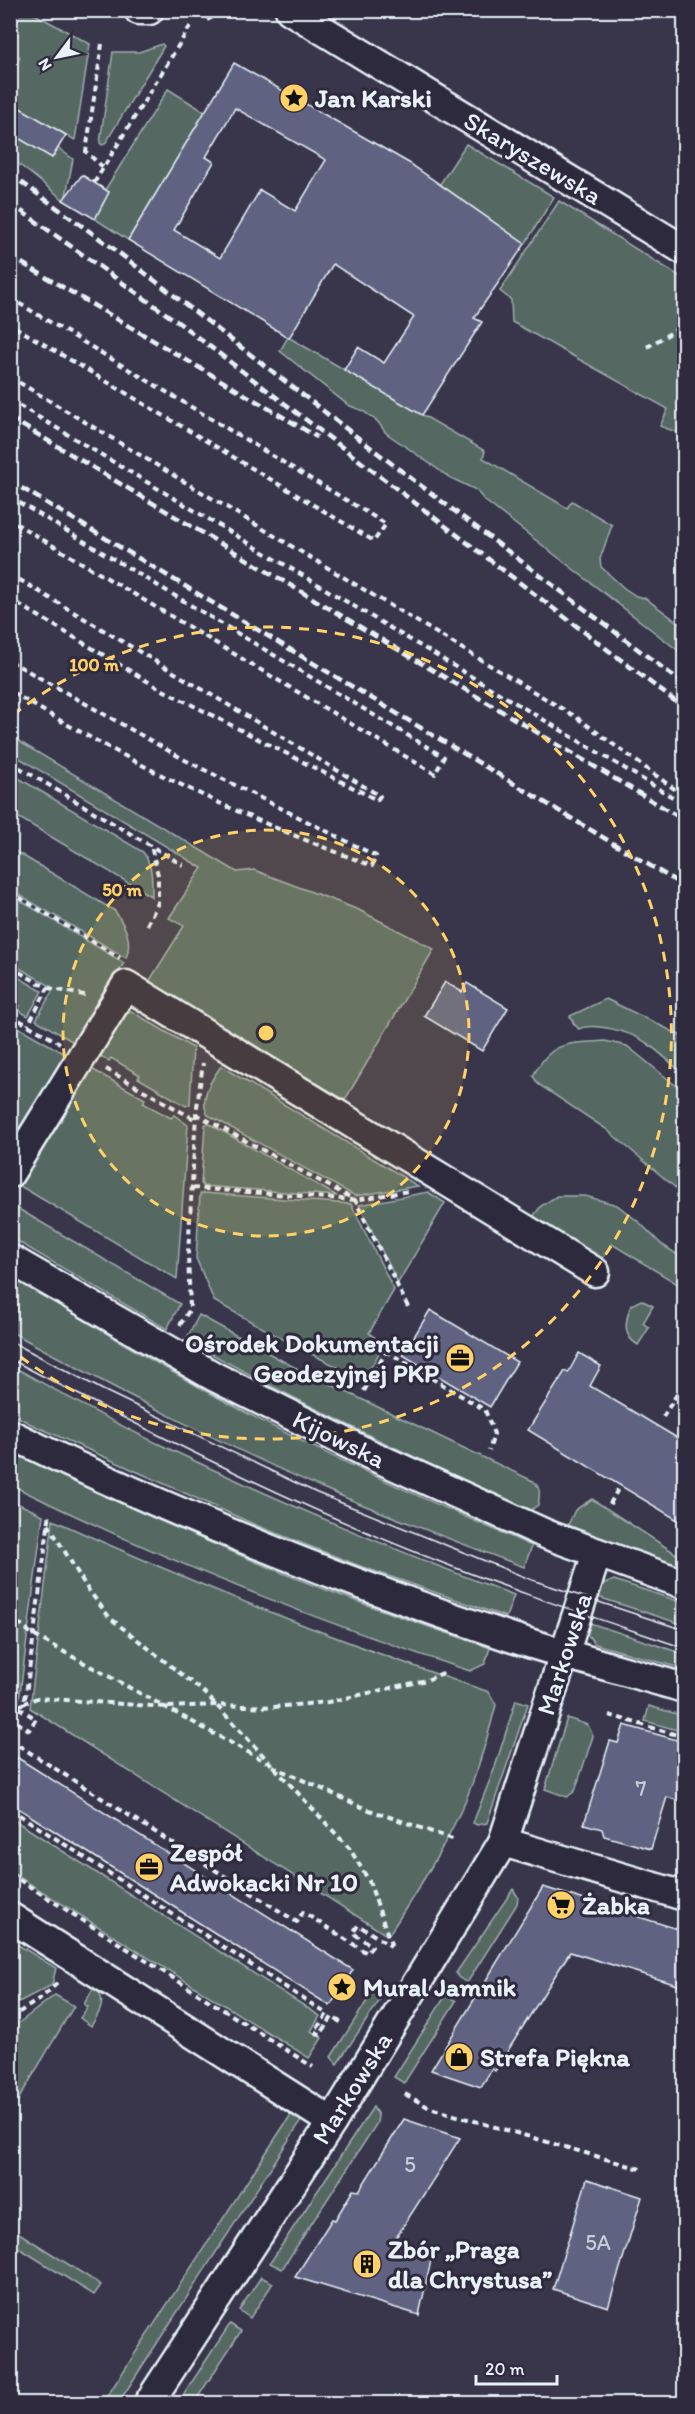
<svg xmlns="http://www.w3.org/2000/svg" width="695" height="2414" font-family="Itim,sans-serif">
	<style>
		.green { fill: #546962; stroke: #9eadad; stroke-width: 1.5 }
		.building { fill: #5f6481; stroke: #e8f1f8; stroke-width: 1.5; fill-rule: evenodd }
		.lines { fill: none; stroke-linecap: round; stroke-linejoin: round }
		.minor-casing { stroke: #e8f1f8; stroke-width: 33 }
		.path { stroke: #e8f1f8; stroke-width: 4; stroke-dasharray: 6 4.5; stroke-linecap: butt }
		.minor { stroke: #2f2a3d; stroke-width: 28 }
		.tram { stroke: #e8f1f8; stroke-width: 1.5 }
		.rail { stroke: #e8f1f8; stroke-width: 4.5; stroke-dasharray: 9 4.5; stroke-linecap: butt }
		.ring { fill: none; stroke: #ffd166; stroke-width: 3; stroke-dasharray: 10 8 }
		.labels { text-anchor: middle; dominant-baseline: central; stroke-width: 6; stroke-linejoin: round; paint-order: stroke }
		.number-label { font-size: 22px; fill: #c6ceda }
		.poi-label { font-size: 26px; font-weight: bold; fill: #e8f1f8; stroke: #2f2a3d; text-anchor: start }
		.street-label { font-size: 26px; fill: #e8f1f8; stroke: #2f2a3d }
		.centre { fill: #ffd166; stroke: #2f2a3d; stroke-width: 3 }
		.ring-label { font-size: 18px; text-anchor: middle; font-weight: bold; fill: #ffd166; stroke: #2f2a3d; stroke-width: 6; stroke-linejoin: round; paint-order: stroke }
	</style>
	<rect width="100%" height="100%" fill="#39364b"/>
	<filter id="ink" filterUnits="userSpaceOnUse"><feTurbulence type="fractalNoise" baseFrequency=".0167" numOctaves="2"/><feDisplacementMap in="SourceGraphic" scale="12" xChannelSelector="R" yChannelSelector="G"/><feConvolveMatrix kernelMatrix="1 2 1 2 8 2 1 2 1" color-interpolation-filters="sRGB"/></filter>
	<g filter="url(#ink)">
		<g class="green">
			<polygon points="11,11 29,11 90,44 75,140 30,114 17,136 52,158 58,148 73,159 66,196 64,200 11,158 11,73 20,57 11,51"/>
			<polygon points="162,44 164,46 105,144 102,145 100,143 113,52 139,52"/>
			<polygon points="168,89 205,112 128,240 95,219 109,192 105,190"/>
			<polygon points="466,144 554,197 525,244 440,184"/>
			<polygon points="559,201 684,279 684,435 660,426 668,409 512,322 511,300 500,291"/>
			<polygon points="288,337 485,451 483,458 567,508 572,501 612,525 600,559 601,567 624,588 636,596 645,598 684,627 684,655 484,500 476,490 449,477 409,449 386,433 378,422 363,411 348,405 280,351"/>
			<polygon points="10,736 237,872 254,870 359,910 434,949 345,1100 153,987 150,980 184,926 169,918 202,868 11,753"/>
			<path d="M 10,773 L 143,852 C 153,866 152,879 152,897 L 11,813 Z"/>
			<path d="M 10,848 L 115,911 C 125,926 133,940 126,958 L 11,890 Z"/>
			<polygon points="11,895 124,963 75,1043 36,1020 54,988 11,963"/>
			<polygon points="11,973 42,991 28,1016 18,1010 20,1006 11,1001"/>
			<path d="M 606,999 L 684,1037 L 684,1075 C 672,1064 659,1051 645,1042 C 631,1032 594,1022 579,1029 L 574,1024 L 570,1016 Z"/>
			<polygon points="131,1011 193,1048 190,1104 186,1106 138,1078 140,1075 111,1058 109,1061 97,1054 122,1016"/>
			<polygon points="11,1023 67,1055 11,1150"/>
			<path d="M 605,1041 L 627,1046 L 684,1092 L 684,1195 L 606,1129 L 538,1084 L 533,1076 C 552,1039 569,1044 605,1041 Z"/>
			<path d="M 221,1066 L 418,1186 L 355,1196 L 208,1115 C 198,1099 212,1079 221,1066 Z"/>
			<polygon points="88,1067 145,1099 143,1103 171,1118 174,1115 188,1125 177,1279 20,1186 24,1180 21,1178"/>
			<polygon points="208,1123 337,1196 203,1186 201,1183 205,1125"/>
			<polygon points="428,1192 445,1203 398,1283 359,1205"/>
			<polygon points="203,1193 351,1204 394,1290 369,1333 384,1344 364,1380 299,1348 214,1301 196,1258 200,1194"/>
			<polygon points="557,1196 585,1196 617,1205 640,1223 661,1244 684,1259 684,1288 612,1244 601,1262 532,1218 541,1206"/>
			<polygon points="10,1204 180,1304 167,1329 20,1243 11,1230"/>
			<path d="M 11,1276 C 73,1313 135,1352 199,1387 C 306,1447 419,1497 532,1546 L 524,1567 C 457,1542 390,1517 325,1489 C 218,1443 116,1389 15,1334 L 11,1331 Z"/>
			<path d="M 641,1300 L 653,1306 L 643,1323 L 649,1328 L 638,1345 C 622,1336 625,1321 631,1305 Z"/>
			<path d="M 199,1315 L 292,1366 L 533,1481 C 541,1487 540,1495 538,1505 L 531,1510 C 413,1458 298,1402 186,1340 Z"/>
			<path d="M 10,1365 C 61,1393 111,1422 163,1446 C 278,1501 395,1551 514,1595 L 506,1617 L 360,1566 L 258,1526 L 31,1424 L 11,1413 Z"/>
			<path d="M 11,1452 C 101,1495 192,1536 285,1574 C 352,1601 421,1624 490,1648 L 485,1664 L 470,1671 C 313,1620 159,1558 11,1485 Z"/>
			<polygon points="592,1499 684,1559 684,1569 652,1558 568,1525 575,1510"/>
			<polygon points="10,1500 43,1515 19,1701 10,1696"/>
			<path d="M 53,1520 C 197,1585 339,1642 489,1692 L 496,1705 C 488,1736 479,1767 467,1797 C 446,1846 417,1891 388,1936 L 30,1708 Z"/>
			<polygon points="614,1580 684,1603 684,1625 595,1596 604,1584"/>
			<polygon points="587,1622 684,1654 684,1669 595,1644 587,1634"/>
			<polygon points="516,1700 528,1704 487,1823 477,1825 473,1823 495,1767"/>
			<polygon points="649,1706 684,1716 684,1732 645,1721"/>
			<polygon points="567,1718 588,1725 593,1736 575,1791 567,1797 545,1789"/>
			<polygon points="11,1818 320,2016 311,2031 322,2038 309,2058 11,1872"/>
			<polygon points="513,1889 518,1897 517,1904 467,1983 458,1977 456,1973"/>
			<polygon points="10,1940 56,1968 52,1985 11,2006"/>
			<path d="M 95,1985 C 107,2001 101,2011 91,2026 L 80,2018 L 88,2007 L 84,2004 Z"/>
			<polygon points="374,1990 380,2000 337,2064 331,2057"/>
			<polygon points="55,1995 74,2006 11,2112 11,2029"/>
			<polygon points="446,1995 456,2001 404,2083 394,2077"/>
			<polygon points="373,2107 378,2115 377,2123 282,2269 270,2263"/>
			<polygon points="294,2110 301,2121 119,2402 102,2404"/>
			<polygon points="11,2228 101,2285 94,2295 11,2243"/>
			<polygon points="261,2277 273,2283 250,2318 239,2310"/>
			<polygon points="230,2324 241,2331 194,2403 178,2403"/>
		</g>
		<g class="building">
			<path d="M 234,63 L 409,163 L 525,244 L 474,318 L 482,322 L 422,415 L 344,370 L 358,347 L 384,363 L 414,317 L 333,264 L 289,338 L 128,240 ZM 235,108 L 326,160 L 295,211 L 260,190 L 220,258 L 174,230 L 214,162 L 206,157 Z"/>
			<polygon points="10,102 66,135 52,158 10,133"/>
			<polygon points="82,175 109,192 95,219 63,200"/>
			<polygon points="445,982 462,992 467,983 508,1008 482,1051 424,1016"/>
			<polygon points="430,1310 517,1362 490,1407 403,1355"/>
			<polygon points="579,1353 601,1366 590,1386 684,1442 684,1524 528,1430 565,1371 568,1373"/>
			<polygon points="624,1725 684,1742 684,1803 667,1797 651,1849 604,1836 602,1829 584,1824 610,1741 618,1743"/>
			<polygon points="10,1753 353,1970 330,2006 10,1803"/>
			<polygon points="543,1887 684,1931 684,1987 570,1952 495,2071 492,2069 481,2087 431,2070"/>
			<polygon points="404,2119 460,2138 395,2239 433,2251 419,2315 295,2277 332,2219 335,2220 353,2190 359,2191"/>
			<polygon points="587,2179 642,2197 608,2307 553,2289"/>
		</g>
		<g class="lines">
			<g class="minor-casing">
				<g id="minor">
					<polyline points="139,10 149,10"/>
					<polyline points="290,10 684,250"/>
					<polyline points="10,1173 126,985 595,1272"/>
					<polyline points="10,1259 215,1377 369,1454 548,1535 684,1584"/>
					<path d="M 10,1434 C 172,1514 340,1580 510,1637 C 568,1656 626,1671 684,1688"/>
					<polyline points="503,1842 684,1896"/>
					<polyline points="10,1917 332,2122"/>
					<polyline points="148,2404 332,2122 503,1842 597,1553"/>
				</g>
			</g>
			<g class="path">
				<polyline points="207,20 227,10"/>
				<polyline points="102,44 86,152 103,167"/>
				<polyline points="94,183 191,25"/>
				<polyline points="10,298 386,524 374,541 10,324"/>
				<polyline points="10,312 12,313"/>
				<polyline points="647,347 684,325"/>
				<polyline points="10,377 576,717 684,796"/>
				<polyline points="10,400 684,804"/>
				<polyline points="10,497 444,757 435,774 10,520"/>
				<polyline points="10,574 380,796 377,800 157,687 10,599"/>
				<path d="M 10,661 L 185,760 L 376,856 L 372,866 C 339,853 307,841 274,827 C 183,789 95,742 10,691"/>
				<polyline points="10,762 183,865"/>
				<polyline points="10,892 120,958"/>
				<polyline points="147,925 158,903 158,875 151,846"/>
				<polyline points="10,967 48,988 28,1025"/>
				<polyline points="48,988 89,996"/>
				<polyline points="10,1015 60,1043"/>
				<polyline points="106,1069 196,1120"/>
				<polyline points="196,1114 355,1200 410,1311"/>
				<polyline points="192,1188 355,1200 409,1191"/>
				<polyline points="180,1325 190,1309 188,1254 196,1114 203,1063"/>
				<polyline points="386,1351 485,1410 494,1434 489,1451"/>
				<polyline points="364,1391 393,1339"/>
				<polyline points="663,1417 682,1386"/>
				<polyline points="610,1504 619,1487"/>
				<polyline points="48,1524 87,1588 110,1618 205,1693 350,1849 369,1881 392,1947"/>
				<polyline points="10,1616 33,1635 266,1762"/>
				<polyline points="10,1702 36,1719 29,1730 10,1718"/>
				<polyline points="23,1704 37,1698 166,1707 216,1705 274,1707 328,1702 427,1680 447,1671"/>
				<polyline points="18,1706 23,1704 26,1694 50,1512"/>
				<polyline points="609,1715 684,1737"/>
				<polyline points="10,1740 297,1922 303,1912 367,1953 372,1946 353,1933 358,1925 391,1946"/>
				<polyline points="272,1766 364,1808 455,1840"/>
				<polyline points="10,1809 327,2014 315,2031 320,2035 332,2017 342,2023"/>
				<polyline points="10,1874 313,2067"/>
				<polyline points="10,2018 40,1999 60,1981"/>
				<polyline points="405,2094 430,2108 644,2170"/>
			</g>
			<use href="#minor" class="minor"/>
			<g class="tram">
				<polyline points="10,1341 103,1390 317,1493 532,1580 684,1630"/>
				<path d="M 10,1359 C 144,1429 280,1498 420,1554 C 507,1589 596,1618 684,1648"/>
			</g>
			<g class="rail">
				<polyline points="10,174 114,249 379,454 684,684"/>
				<polyline points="10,203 179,323 684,708"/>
				<polyline points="10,256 317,437"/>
				<polyline points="10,418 684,820"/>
				<polyline points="10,481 684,886"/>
			</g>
		</g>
	</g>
	<circle cx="266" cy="1033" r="203" fill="#ffd166" fill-opacity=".12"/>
	<g class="ring">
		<circle cx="266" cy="1033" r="203"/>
		<path d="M13 715A406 406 0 1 1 13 1351"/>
	</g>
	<defs>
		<g id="sight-disc" transform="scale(1.5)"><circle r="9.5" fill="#ffd166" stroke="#2f2a3d"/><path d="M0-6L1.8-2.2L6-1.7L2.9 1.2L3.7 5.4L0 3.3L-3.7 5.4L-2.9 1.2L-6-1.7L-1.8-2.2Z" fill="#111"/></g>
		<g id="office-disc" transform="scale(1.5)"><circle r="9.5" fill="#ffd166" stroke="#2f2a3d"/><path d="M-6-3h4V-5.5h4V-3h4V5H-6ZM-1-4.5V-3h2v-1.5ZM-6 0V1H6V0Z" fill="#111"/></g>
		<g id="supermarket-disc" transform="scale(1.5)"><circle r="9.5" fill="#ffd166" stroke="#2f2a3d"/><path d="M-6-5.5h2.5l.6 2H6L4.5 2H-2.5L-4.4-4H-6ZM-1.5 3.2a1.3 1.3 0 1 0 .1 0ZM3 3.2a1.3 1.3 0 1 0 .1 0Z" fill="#111"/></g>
		<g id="shop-disc" transform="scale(1.5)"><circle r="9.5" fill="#ffd166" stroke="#2f2a3d"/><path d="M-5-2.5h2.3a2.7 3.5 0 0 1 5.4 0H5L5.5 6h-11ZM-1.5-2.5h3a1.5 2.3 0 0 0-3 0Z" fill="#111"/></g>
		<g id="building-disc" transform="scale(1.5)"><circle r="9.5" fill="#ffd166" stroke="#2f2a3d"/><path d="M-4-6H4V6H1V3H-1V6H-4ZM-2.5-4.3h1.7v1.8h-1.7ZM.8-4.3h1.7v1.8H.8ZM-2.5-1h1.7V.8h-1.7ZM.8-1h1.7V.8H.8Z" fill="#111"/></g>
	</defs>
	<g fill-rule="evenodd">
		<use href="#sight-disc" x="294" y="98"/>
		<use href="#office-disc" x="460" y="1358"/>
		<use href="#office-disc" x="149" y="1867"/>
		<use href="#supermarket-disc" x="561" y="1905"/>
		<use href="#sight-disc" x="342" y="1987"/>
		<use href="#shop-disc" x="459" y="2057"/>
		<use href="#building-disc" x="367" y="2264"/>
	</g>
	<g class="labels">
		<g class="number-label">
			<text x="641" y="1788">7</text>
			<text x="410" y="2164">5</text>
			<text x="598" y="2242">5A</text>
		</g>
		<g class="poi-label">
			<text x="315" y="98">Jan Karski</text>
			<text x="439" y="1343" text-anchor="end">Ośrodek Dokumentacji<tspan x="439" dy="30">Geodezyjnej PKP</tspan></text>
			<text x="170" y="1852">Zespół<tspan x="170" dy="30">Adwokacki Nr 10</tspan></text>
			<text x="582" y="1905">Żabka</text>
			<text x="363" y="1987">Mural Jamnik</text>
			<text x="480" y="2057">Strefa Piękna</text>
			<text x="388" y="2249">Zbór „Praga<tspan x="388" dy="30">dla Chrystusa”</tspan></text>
		</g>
		<g class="street-label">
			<text transform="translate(533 158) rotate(31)">Skaryszewska</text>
			<text transform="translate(339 1439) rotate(26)">Kijowska</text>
			<text transform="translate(564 1654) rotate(-72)">Markowska</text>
			<text transform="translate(352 2088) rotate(-58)">Markowska</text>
		</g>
	</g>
	<circle cx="266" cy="1033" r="9" class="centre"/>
	<g class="ring-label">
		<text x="94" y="671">100 m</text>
		<text x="122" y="896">50 m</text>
	</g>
	<rect width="695" height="2414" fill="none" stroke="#2f2a3d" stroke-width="36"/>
	<rect x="18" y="18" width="659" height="2378" fill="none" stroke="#e8f1f8" stroke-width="2" filter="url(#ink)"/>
	<g transform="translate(57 57) rotate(238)" stroke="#2f2a3d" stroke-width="4.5" paint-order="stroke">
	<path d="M0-4.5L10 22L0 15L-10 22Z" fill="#e8f1f8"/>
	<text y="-9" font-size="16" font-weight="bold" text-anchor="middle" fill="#e8f1f8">N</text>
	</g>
	<path d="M476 2375v9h81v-9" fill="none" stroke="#e8f1f8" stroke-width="3"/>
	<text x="485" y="2375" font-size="18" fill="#e8f1f8" stroke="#2f2a3d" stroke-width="4.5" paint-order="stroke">20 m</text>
</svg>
